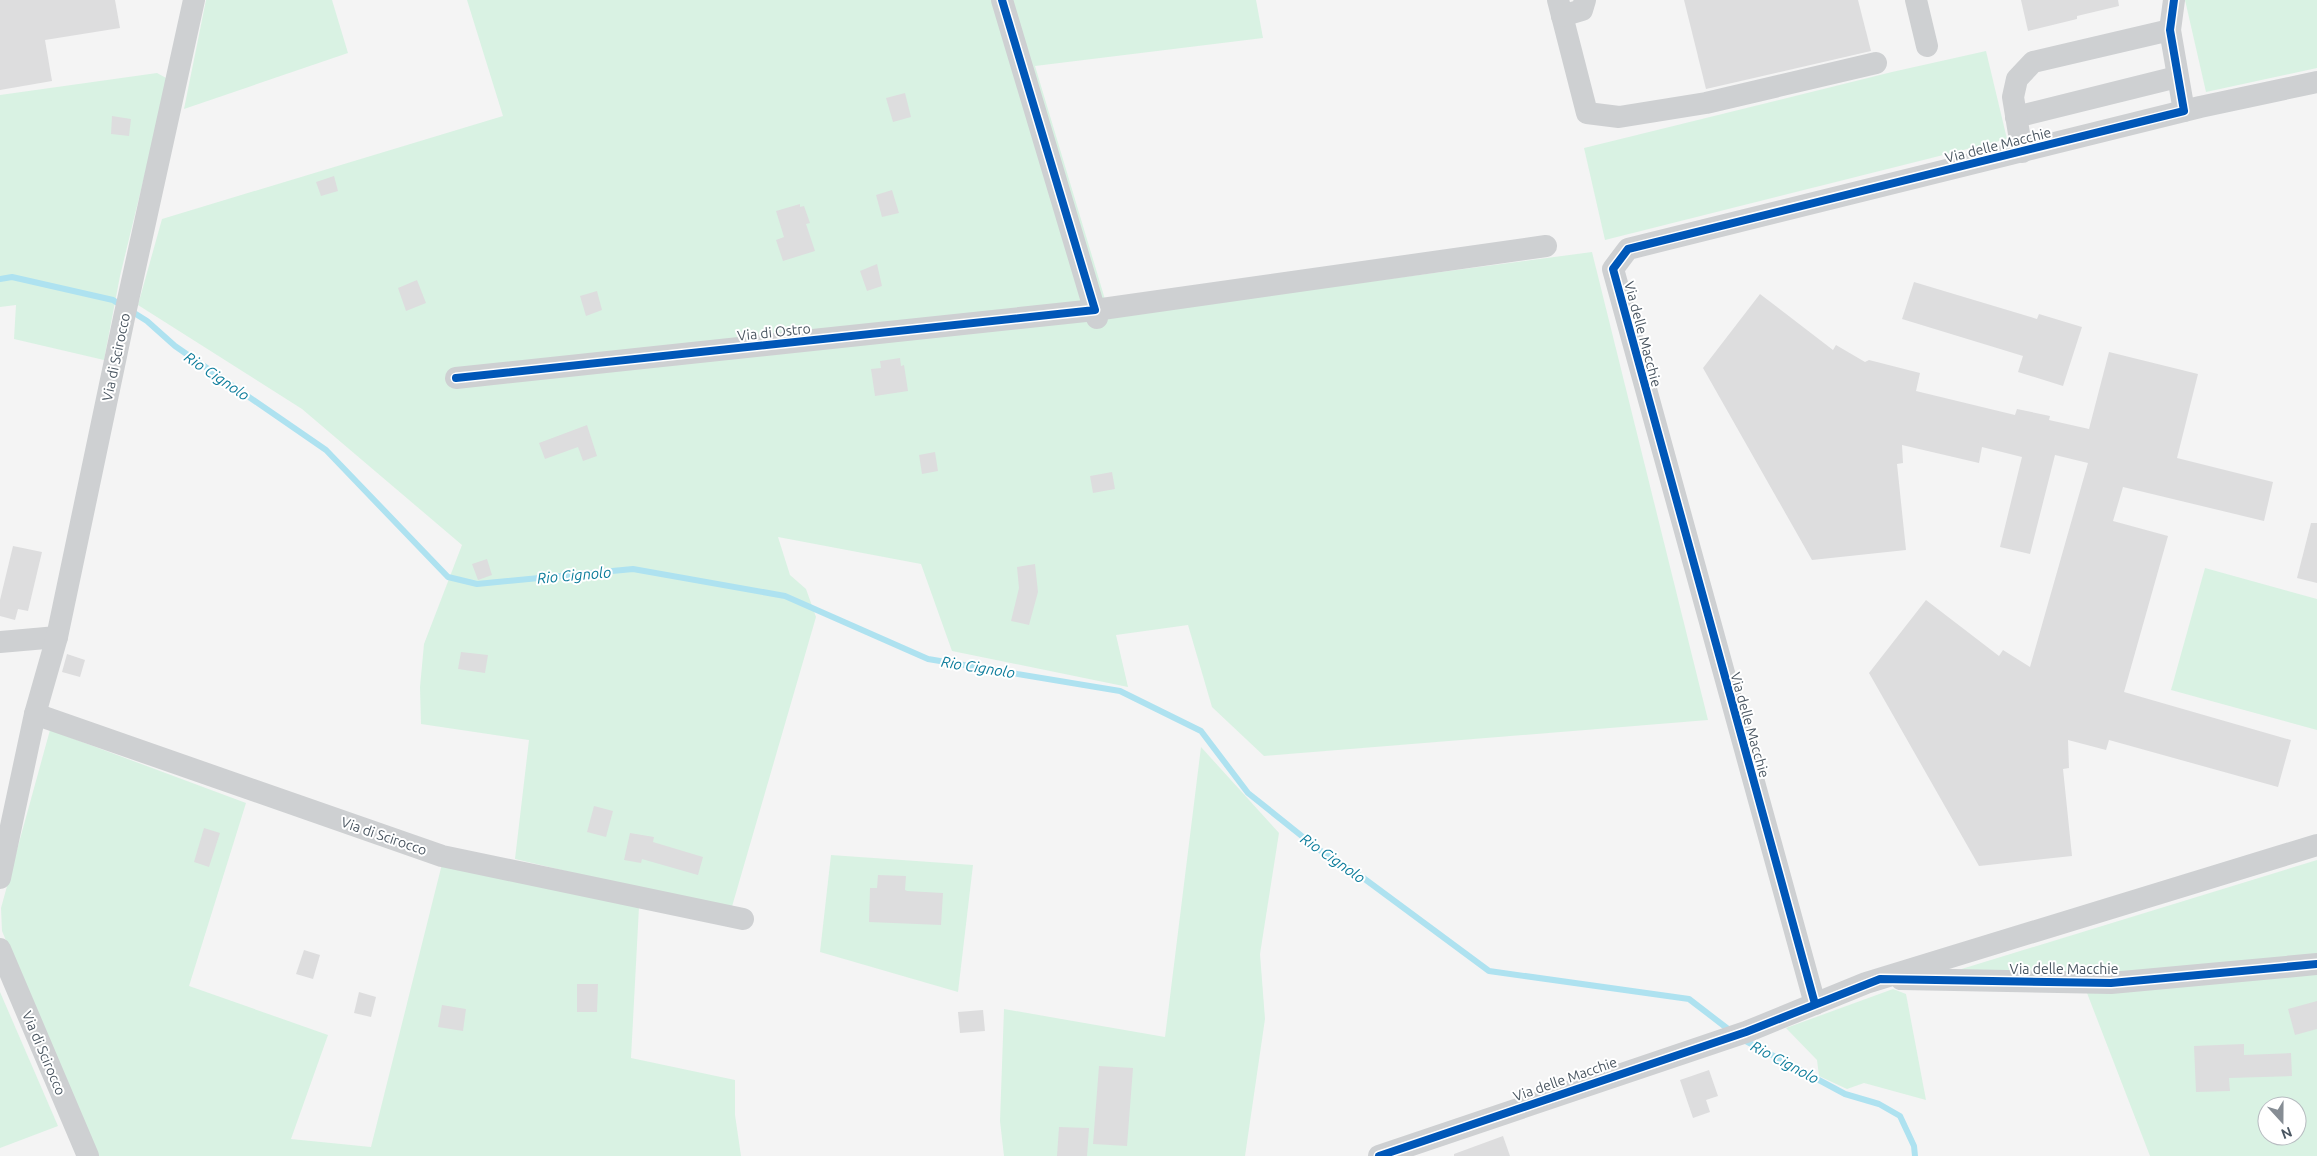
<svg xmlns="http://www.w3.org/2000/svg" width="2317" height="1156" font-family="Ubuntu,sans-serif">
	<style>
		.green { fill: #d9f2e3; fill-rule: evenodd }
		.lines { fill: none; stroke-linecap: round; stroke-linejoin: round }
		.stream { stroke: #aee2f0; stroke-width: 6 }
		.building { fill: #ddddde }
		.minor { stroke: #ced0d2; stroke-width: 22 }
		.cycleway-casing { stroke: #fff; stroke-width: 11 }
		.cycleway { stroke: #0057b8; stroke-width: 8 }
		.labels { text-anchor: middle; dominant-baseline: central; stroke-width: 4; stroke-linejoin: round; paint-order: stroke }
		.street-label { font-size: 14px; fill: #4a5661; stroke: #fff }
		.water-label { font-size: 15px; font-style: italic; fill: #0c7c9b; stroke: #fff }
	</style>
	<rect width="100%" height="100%" fill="#f4f4f4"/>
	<g class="green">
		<polygon points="206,0 332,0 348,53 184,109"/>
		<polygon points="467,0 1256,0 1263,38 1035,66 1110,316 1592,252 1708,720 1264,756 1212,707 1188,625 1116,635 1128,687 952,651 921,564 778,537 790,575 806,589 816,617 731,910 515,859 529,740 421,724 420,687 424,644 462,545 302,409 138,305 162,219 503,116"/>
		<polygon points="2185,0 2317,0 2317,68 2206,92"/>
		<polygon points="1986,51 2007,139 1605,240 1584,148 1892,72"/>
		<polygon points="157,73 168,79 120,276 104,360 14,339 16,305 0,307 0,95"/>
		<polygon points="2205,568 2317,599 2317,730 2171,690"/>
		<polygon points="50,730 246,803 189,986 328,1035 291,1139 371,1147 442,864 639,907 631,1058 735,1080 735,1115 741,1156 96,1156 2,931 1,908"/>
		<polygon points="1201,747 1279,833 1260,954 1265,1019 1245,1156 1004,1156 1000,1121 1004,1009 1165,1037"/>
		<polygon points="831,855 973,865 958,992 820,952"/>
		<path d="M 2317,860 L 2317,1156 L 2150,1156 L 2087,993 L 1942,975 ZM 2267,1106 L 2297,1106 L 2297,1136 L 2267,1136 Z"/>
		<polygon points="1893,989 1906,994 1926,1100 1864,1083 1847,1089 1819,1076 1817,1060 1786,1028"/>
		<polygon points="0,992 58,1126 0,1148"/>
	</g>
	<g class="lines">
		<g class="stream">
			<polyline points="0,279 12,277 113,300 122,306"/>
			<polyline points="131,311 147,321 175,346 326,450 448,577 477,584 633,569 785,596 928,659 1120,691 1201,731 1248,793 1318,849 1362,877 1489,971 1689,999 1732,1032"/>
			<polyline points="1742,1039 1845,1094 1879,1104 1900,1116 1914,1146 1915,1156"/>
		</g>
	</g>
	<g class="building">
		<polygon points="0,0 115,0 120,28 45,40 52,81 0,90"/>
		<polygon points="1684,0 1858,0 1871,51 1706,89"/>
		<polygon points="2021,0 2118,0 2119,6 2077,16 2077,19 2028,31"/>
		<polygon points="905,93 911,117 893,122 886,98"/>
		<polygon points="112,116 131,119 129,136 111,134"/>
		<polygon points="334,176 338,191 321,196 316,182"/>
		<polygon points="892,190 899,213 882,217 876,195"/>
		<polygon points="800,204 800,207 804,206 810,223 806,224 815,251 783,261 776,240 784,237 776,211"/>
		<polygon points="877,264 882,286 867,291 860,271"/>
		<polygon points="417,280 426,303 406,311 398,288"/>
		<polygon points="1914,282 2037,319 2039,314 2082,327 2063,386 2018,372 2023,356 1902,319"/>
		<polygon points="597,291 602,310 586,316 580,296"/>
		<polygon points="1760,294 1833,350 1836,345 1865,362 1869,360 1920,373 1916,391 2015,415 2017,409 2050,416 2049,420 2089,429 2109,352 2198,374 2177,458 2273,482 2264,521 2123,487 2113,521 2168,536 2124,692 2291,740 2278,787 2109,740 2106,750 2068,740 2069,768 2063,769 2072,856 1979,866 1869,673 1926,600 1999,656 2003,650 2030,667 2088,463 2055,455 2030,554 2000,547 2022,457 1982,447 1979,463 1902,445 1903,463 1897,464 1906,550 1812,560 1703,368"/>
		<polygon points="900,358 901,366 904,365 908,391 875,396 871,369 881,368 880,361"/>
		<polygon points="587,425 597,456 583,461 578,447 545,459 539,443"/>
		<polygon points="935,452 938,471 922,474 919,455"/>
		<polygon points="1112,472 1115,489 1093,493 1090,476"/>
		<polygon points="2311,523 2317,523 2317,583 2297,578"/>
		<polygon points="13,546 42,552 28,611 18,609 15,620 0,616 0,600"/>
		<polygon points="487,559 492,575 478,580 472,564"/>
		<polygon points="1035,564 1038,592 1029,625 1011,621 1019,588 1017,567"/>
		<polygon points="461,652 488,655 485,673 458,669"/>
		<polygon points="67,654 85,660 80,677 62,672"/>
		<polygon points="594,806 613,811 606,837 587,832"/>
		<polygon points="204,828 220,833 209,867 194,862"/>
		<polygon points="630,833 654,837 653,842 703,857 698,875 642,859 641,863 624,860"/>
		<polygon points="878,875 906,876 905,890 907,891 943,893 941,925 869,922 870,888 877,888"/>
		<polygon points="304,950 320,955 313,979 296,974"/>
		<polygon points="577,984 598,984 597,1012 577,1012"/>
		<polygon points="359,992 376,997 371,1017 354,1013"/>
		<polygon points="2317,1001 2317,1029 2295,1035 2288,1009"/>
		<polygon points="442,1005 466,1009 463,1031 438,1027"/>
		<polygon points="983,1010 985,1031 960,1033 958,1012"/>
		<polygon points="2244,1044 2244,1055 2291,1053 2292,1076 2229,1078 2230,1091 2196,1092 2194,1046"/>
		<polygon points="1099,1066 1133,1068 1127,1146 1093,1144"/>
		<polygon points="1709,1070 1718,1096 1706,1100 1710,1112 1693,1118 1680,1080"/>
		<polygon points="1059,1127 1089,1128 1087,1156 1057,1156"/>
		<polygon points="1503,1136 1510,1156 1454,1156 1454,1154"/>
	</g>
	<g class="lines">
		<g class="minor">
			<polyline points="1002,0 1097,318"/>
			<polyline points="1558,0 1587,113 1619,117 1706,103 1876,63"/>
			<polyline points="1916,0 1927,46"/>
			<polyline points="2174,0 2170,30 2184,111"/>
			<polyline points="1562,16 1582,10 1585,0"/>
			<polyline points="2016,117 2177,77"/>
			<polyline points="2022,152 2013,97 2017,79 2033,62 2170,30"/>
			<polyline points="456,378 1095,310 1546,246"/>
			<polyline points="0,642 57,637"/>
			<polyline points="35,714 442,856 743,919"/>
			<polyline points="0,878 35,714 57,637 124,318 194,0"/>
			<polyline points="0,949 88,1156"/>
			<polyline points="1901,979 2111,983 2317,964"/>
			<polyline points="1815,1004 1613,269 1628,249 2200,107 2317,82"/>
			<polyline points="1379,1156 1746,1032 1866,983 2317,845"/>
		</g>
		<g class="cycleway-casing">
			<g id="cycleway">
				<polyline points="456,378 1095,310 1002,0"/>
				<polyline points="1815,1004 1613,269 1628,249 2184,111 2170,30 2174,0"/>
				<polyline points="1379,1156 1746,1032 1880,979 2111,983 2317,964"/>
			</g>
		</g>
		<use href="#cycleway" class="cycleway"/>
	</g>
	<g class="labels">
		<g class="street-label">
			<text transform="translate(1998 145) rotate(-14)">Via delle Macchie</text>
			<text transform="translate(774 332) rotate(-6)">Via di Ostro</text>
			<text transform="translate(1643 334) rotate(75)">Via delle Macchie</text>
			<text transform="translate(116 357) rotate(-78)">Via di Scirocco</text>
			<text transform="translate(1750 725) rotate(74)">Via delle Macchie</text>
			<text transform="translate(384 836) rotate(19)">Via di Scirocco</text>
			<text x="2064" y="969">Via delle Macchie</text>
			<text transform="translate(44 1053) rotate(67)">Via di Scirocco</text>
			<text transform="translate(1565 1079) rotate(-19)">Via delle Macchie</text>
		</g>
		<g class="water-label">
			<text transform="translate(217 376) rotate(34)">Rio Cignolo</text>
			<text transform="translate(574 575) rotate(-5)">Rio Cignolo</text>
			<text transform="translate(978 667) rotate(9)">Rio Cignolo</text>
			<text transform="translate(1333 858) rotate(35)">Rio Cignolo</text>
			<text transform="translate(1785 1062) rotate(28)">Rio Cignolo</text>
		</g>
	</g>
	<g transform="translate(2282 1121) rotate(159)"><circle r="24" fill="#ffffff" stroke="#b7bbc0"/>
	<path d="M0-4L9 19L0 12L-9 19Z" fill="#868d94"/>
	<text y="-8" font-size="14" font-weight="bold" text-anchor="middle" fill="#4a5661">N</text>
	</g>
</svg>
